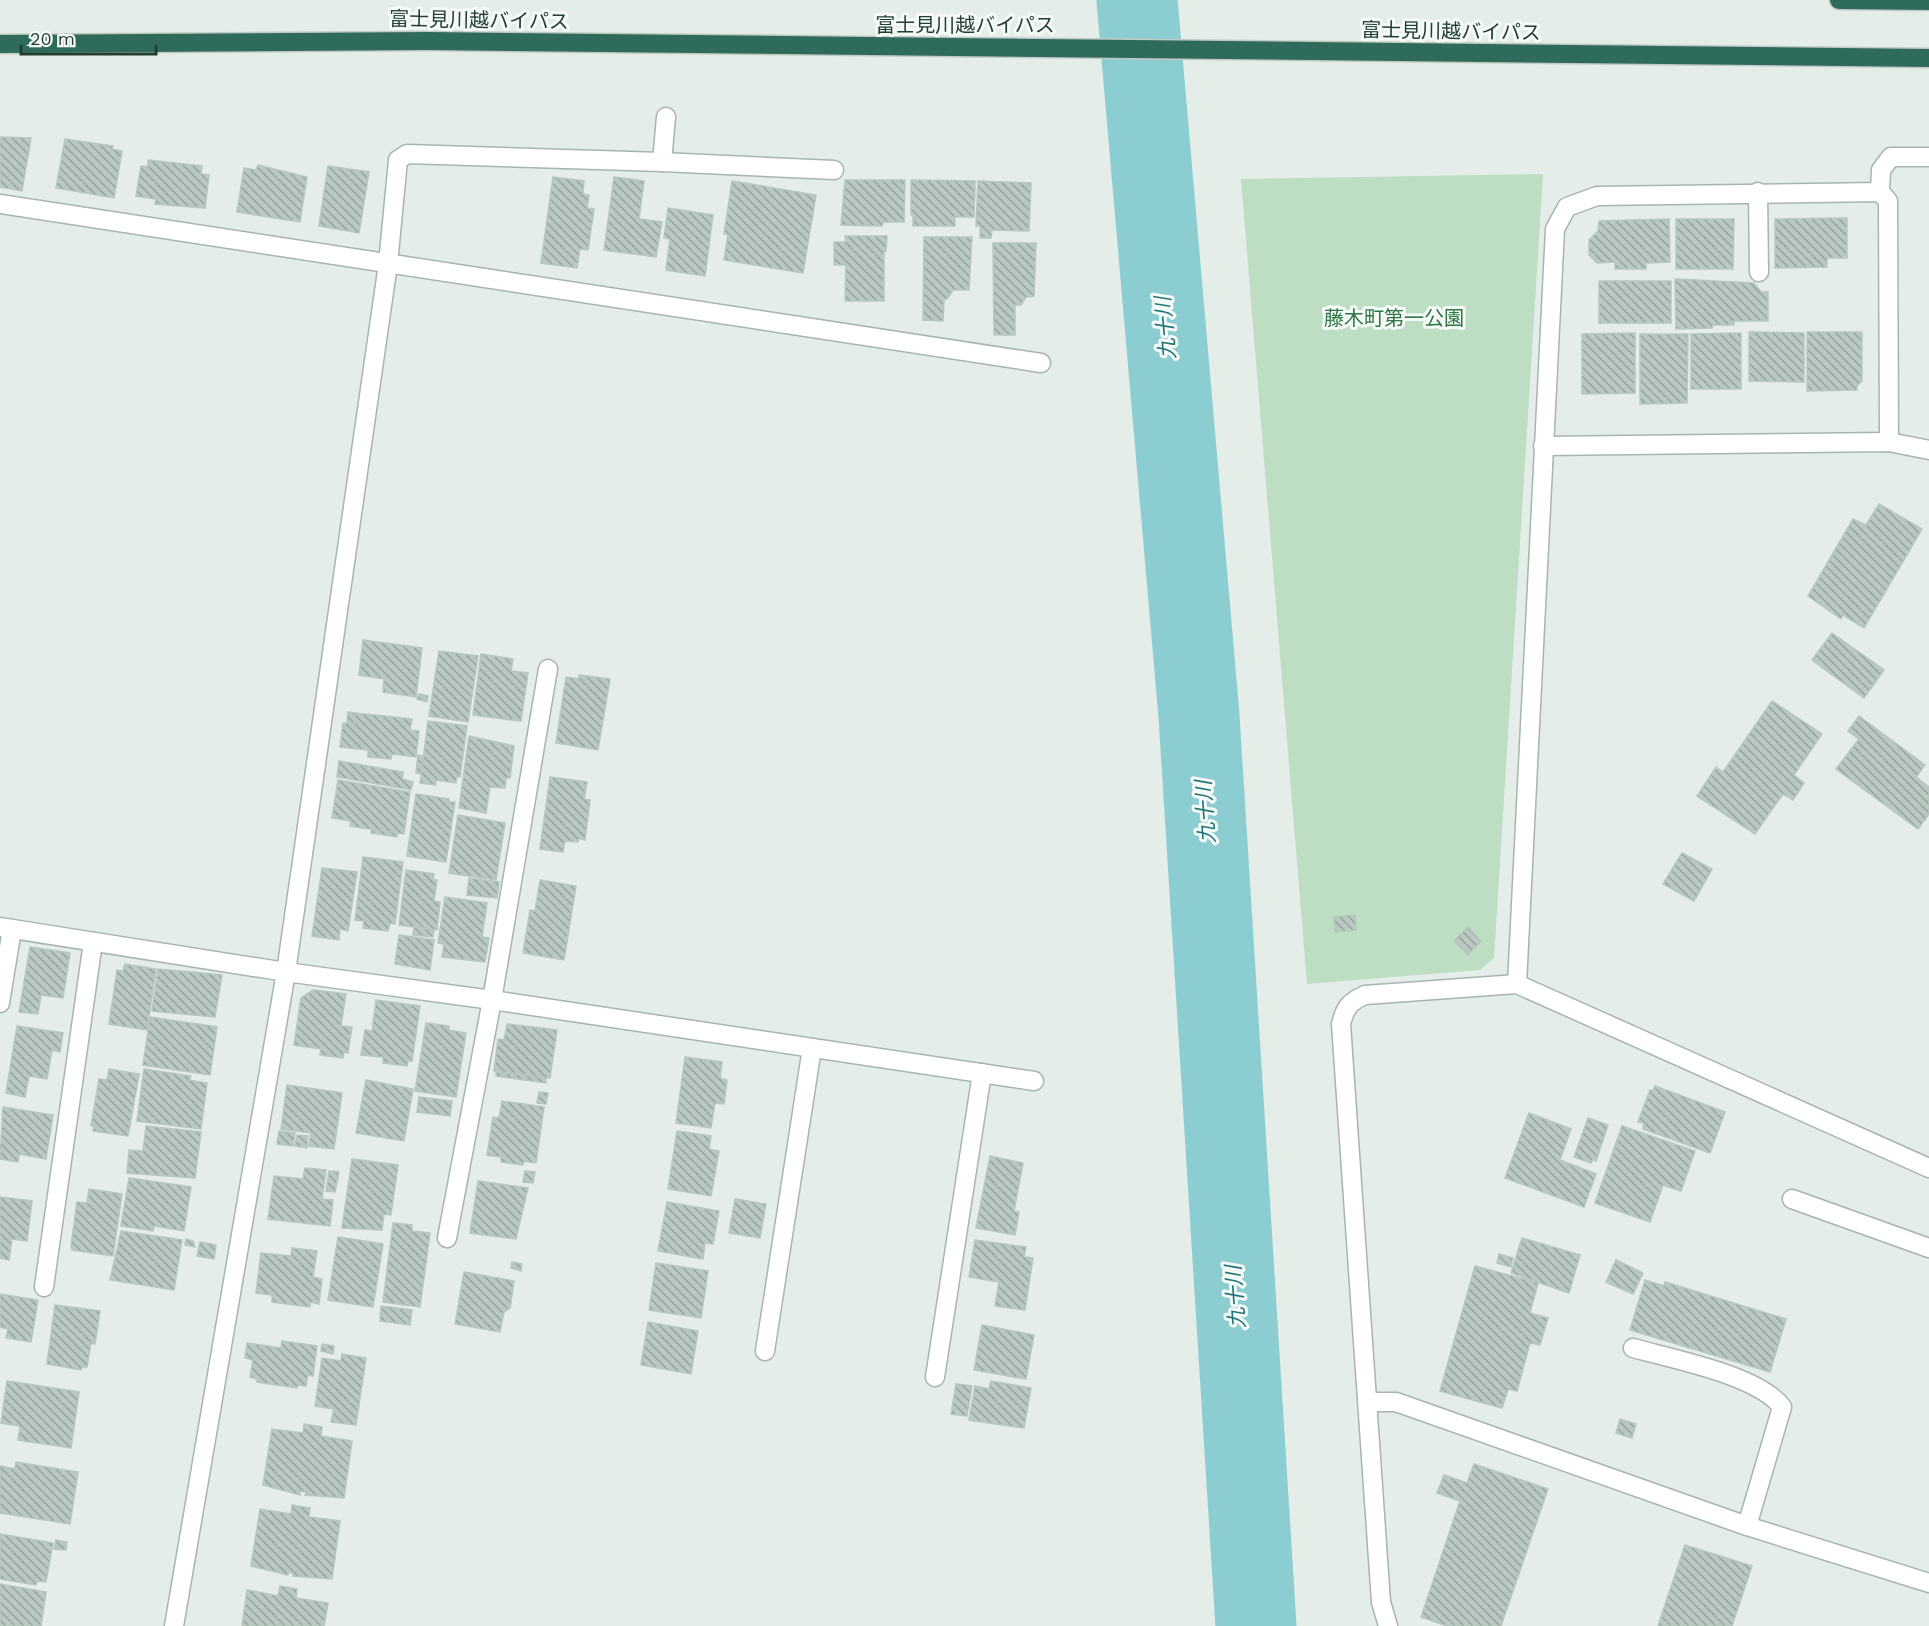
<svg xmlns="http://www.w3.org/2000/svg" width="1929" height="1626" font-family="'Work Sans','Noto Sans JP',sans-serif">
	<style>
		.green { fill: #bddec3 }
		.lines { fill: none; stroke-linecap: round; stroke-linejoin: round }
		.river { stroke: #8ccdd2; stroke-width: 81 }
		.building { fill: url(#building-back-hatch); stroke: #b6c7bf; stroke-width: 1.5 }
		.lane-casing { stroke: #a6b5af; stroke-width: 21 }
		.street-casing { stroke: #a6b5af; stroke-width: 21 }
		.highway-casing { stroke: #c1c9c6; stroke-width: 21 }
		.lane { stroke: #fff; stroke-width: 18 }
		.street { stroke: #fff; stroke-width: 18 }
		.highway { stroke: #2f6b5a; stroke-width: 18 }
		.labels { text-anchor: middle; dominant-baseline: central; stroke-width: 6; stroke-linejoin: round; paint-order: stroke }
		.street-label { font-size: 20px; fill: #233f35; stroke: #f5faf7 }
		.park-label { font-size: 20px; fill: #2d7644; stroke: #f5faf7 }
		.water-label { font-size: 21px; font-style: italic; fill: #1d737b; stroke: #f5faf7 }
	</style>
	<defs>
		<pattern id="building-back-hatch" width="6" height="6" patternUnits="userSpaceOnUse" patternTransform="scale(1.5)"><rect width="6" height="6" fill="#b9c8c1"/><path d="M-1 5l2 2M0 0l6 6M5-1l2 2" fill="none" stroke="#96a49e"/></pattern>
	</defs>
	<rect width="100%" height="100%" fill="#e4ede8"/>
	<polygon class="green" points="1543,174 1494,958 1480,970 1307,984 1241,179"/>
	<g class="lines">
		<polyline class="river" points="1137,0 1199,716 1256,1626"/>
	</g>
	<g class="building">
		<polygon points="0,137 31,138 22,191 0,187"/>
		<polygon points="65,139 113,146 112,149 122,151 114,198 56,188"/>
		<polygon points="148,160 202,166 201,174 209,175 205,208 155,204 156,199 136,196 141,166 148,167"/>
		<polygon points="258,165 307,177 300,222 237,212 244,168 256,170"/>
		<polygon points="328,166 369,172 359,233 319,226"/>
		<polygon points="553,177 584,181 583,194 589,195 587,208 594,209 588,250 580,249 577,268 541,263"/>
		<polygon points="614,177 644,181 639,219 662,222 656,257 604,250"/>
		<polygon points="845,180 905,180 904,222 883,222 882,226 841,225"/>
		<polygon points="911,180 975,181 974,217 955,217 955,226 913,226 913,215 911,215"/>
		<polygon points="732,181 816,195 803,273 724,260 728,234 724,234"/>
		<polygon points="978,181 1031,183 1029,231 992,230 991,238 980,238 980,226 976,226"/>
		<polygon points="668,208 713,215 705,276 666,270 670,239 664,238"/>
		<polygon points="1847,218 1847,258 1827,258 1827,267 1775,268 1775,219"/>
		<polygon points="1669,219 1670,262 1646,263 1646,269 1615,269 1615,262 1597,263 1589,255 1589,240 1598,231 1599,221"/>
		<polygon points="1676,219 1734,219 1733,269 1676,269"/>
		<polygon points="845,236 887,236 886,251 884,252 884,301 845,301 846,265 834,265 834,242 846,242"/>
		<polygon points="924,237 972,237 969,290 953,290 947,299 944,299 943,321 923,320"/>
		<polygon points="993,243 1036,243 1034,296 1026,297 1021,305 1015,305 1015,335 994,335"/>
		<polygon points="1675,279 1754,283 1761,292 1768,292 1768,321 1734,321 1734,325 1713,325 1712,328 1676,329"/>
		<rect x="1599" y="281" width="72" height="42"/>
		<polygon points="1749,332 1804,333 1804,382 1749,381"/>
		<polygon points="1807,332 1862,332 1862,381 1857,386 1857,390 1807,391"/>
		<polygon points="1635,333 1635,393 1582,394 1582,334"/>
		<polygon points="1741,333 1741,389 1691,389 1691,334"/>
		<polygon points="1640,334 1688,334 1687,403 1640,404"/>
		<polygon points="1879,504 1922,529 1864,628 1843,615 1841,619 1808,596 1853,519 1866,525"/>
		<polygon points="1832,633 1884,670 1864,698 1812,660"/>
		<polygon points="363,640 422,648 416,697 383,692 384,679 359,675"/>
		<polygon points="439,651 478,656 468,722 429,716"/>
		<polygon points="481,654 513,659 511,671 528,673 521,721 473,715"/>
		<polygon points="579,675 610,679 598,750 556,743 566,677 579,679"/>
		<polygon points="419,694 428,696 427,702 417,699"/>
		<polygon points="1772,701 1822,734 1794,775 1804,783 1793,800 1783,794 1755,834 1697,796 1716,767 1723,772"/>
		<polygon points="348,712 355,713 354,724 347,723"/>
		<polygon points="355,713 412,719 410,730 419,731 416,757 392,754 391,759 368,757 368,750 340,747 343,723 354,724"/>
		<polygon points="1859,716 1925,765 1916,777 1929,787 1929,814 1918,829 1836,769 1859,739 1848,731"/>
		<polygon points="428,721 467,726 460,777 457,776 456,783 436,780 436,785 420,783"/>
		<polygon points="469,736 514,746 510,778 506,778 505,788 490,787 486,813 459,808"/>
		<polygon points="418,755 423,756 421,774 416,773"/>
		<polygon points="339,761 403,772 402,779 413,782 411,790 337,777"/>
		<polygon points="550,777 587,782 584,799 590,800 585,840 579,838 578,842 565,841 563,852 540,849"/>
		<polygon points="338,780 410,792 404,834 350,826 351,821 332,818"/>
		<polygon points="416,794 449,799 449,802 455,802 446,862 407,856"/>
		<polygon points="458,815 505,823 496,880 449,873"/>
		<polygon points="372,829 398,833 397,837 371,833"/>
		<polygon points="1682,853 1712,869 1694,901 1663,884"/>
		<polygon points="363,857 403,862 395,924 390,923 388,931 363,928 364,921 355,920"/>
		<polygon points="322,868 357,872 348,931 340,929 339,940 312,936"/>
		<polygon points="406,870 434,874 433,880 437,880 434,901 440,902 437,930 399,925"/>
		<polygon points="469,878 499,882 497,898 467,895"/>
		<polygon points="540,880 576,886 564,960 523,953 530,910 535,911"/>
		<polygon points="445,897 487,903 482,937 489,938 485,962 442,957 444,944 438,943"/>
		<polygon points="1355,915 1356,930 1335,932 1334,917"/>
		<polygon points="414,927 434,930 433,937 413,935"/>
		<polygon points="1468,927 1481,941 1468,955 1454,941"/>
		<polygon points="399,935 434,940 430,970 395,964"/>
		<polygon points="30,947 70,953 63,998 41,995 38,1014 19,1012"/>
		<polygon points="125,964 156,969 147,1030 109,1024 117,970 123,971"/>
		<polygon points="158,969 222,975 215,1017 152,1011"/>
		<polygon points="313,990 346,994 341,1026 352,1027 348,1053 344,1052 343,1058 320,1055 321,1049 294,1045 301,998"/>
		<polygon points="376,1000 420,1006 412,1061 408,1061 407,1066 383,1063 383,1057 361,1055 365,1030 372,1031"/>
		<polygon points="150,1017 217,1027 210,1075 143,1065"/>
		<polygon points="426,1023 449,1026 449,1030 466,1033 456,1097 415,1091"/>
		<polygon points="507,1024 557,1030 550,1078 494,1071 498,1039 504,1040"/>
		<polygon points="17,1026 63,1033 60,1052 52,1050 47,1079 29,1076 25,1097 6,1093"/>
		<polygon points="685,1057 722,1062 720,1078 727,1080 724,1104 715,1103 711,1128 676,1123"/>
		<polygon points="109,1069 139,1074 128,1136 93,1131 94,1126 91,1126 99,1079 107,1080"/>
		<polygon points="144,1069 191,1076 189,1080 207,1083 201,1129 137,1121"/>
		<polygon points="496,1072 546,1078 546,1083 496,1076"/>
		<polygon points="366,1080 413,1089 404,1141 356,1133"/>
		<polygon points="287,1085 342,1093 334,1149 309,1146 311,1133 281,1129"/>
		<polygon points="1655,1086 1725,1112 1710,1153 1643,1129 1644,1123 1638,1122 1650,1090 1653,1091"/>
		<polygon points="539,1092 548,1093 546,1104 537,1103"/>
		<polygon points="419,1097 452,1101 450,1116 417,1112"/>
		<polygon points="502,1101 544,1107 536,1163 524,1161 523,1165 501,1162 501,1157 487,1155 493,1117 499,1118"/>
		<polygon points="3,1107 53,1115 46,1159 19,1154 18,1162 0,1159"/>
		<polygon points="1529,1113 1571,1129 1560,1160 1596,1174 1584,1207 1505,1178"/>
		<polygon points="1588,1118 1608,1125 1596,1161 1593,1159 1591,1163 1574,1157"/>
		<polygon points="146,1126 201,1132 195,1178 127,1173 129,1150 143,1151"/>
		<polygon points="1622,1126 1695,1151 1681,1191 1663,1185 1650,1222 1595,1203"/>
		<polygon points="279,1131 295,1133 293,1146 277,1144"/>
		<polygon points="677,1131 711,1136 709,1149 719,1151 711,1196 668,1189"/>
		<polygon points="297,1135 308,1136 307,1148 295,1146"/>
		<polygon points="990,1156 1023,1163 1014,1211 1019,1212 1015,1235 976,1228"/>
		<polygon points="352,1159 398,1165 391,1215 384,1214 382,1230 342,1228"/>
		<polygon points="305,1168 326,1170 322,1199 333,1200 330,1226 268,1219 274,1176 303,1179"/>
		<polygon points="329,1171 339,1172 335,1192 326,1191"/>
		<polygon points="525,1171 535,1172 533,1183 523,1182"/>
		<polygon points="129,1178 191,1187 184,1231 154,1226 153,1231 121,1226"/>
		<polygon points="478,1181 528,1188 516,1239 470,1233"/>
		<polygon points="89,1189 122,1194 113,1256 72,1250 71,1246 77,1202 87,1203"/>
		<polygon points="0,1197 32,1201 27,1241 12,1239 9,1260 0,1258"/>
		<polygon points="735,1199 766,1204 760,1238 729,1233"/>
		<polygon points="667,1202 719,1211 713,1244 705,1243 703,1259 658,1251"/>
		<polygon points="393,1223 412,1225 412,1231 430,1233 420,1307 383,1302"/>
		<polygon points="121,1231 182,1240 174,1290 110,1280"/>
		<polygon points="338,1237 383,1244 373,1307 328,1300"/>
		<polygon points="1522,1238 1580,1255 1569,1293 1511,1273"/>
		<polygon points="186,1239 193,1241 195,1247 185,1245"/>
		<polygon points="975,1240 1026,1247 1024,1257 1033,1258 1025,1310 995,1306 999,1282 969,1277"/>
		<polygon points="200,1242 216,1245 214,1259 197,1256"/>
		<polygon points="292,1248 317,1251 313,1277 322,1279 319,1304 310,1302 310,1307 272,1302 272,1295 256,1293 261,1253 291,1256"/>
		<polygon points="1499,1254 1513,1258 1511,1267 1497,1263"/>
		<polygon points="1616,1260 1643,1273 1633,1294 1606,1282"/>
		<polygon points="512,1262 522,1264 521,1271 511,1268"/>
		<polygon points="656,1263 708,1271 701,1318 649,1310"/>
		<polygon points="1475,1266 1538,1283 1530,1313 1548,1318 1540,1345 1530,1343 1517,1391 1508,1389 1502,1408 1440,1391"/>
		<polygon points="464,1272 514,1281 510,1308 504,1312 500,1332 455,1324"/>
		<polygon points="1645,1280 1664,1286 1665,1282 1786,1319 1770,1372 1630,1330"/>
		<polygon points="0,1294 38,1300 31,1342 6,1338 8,1329 0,1327"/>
		<polygon points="55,1305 100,1311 95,1344 91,1343 87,1367 82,1367 81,1370 47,1364"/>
		<polygon points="381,1306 412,1310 410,1325 380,1321"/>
		<polygon points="648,1322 698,1331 691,1374 641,1365"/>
		<polygon points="982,1325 1034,1335 1026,1379 974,1370"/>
		<polygon points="282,1341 317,1346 313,1376 308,1375 306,1386 298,1385 297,1388 257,1382 257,1379 250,1377 253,1360 245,1358 247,1343 281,1348"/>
		<polygon points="322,1344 334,1346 333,1354 321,1351"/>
		<polygon points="342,1354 366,1358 356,1425 331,1422 334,1409 315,1406 322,1358 341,1361"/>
		<polygon points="7,1381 79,1392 71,1448 18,1440 20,1426 1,1423"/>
		<polygon points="991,1381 1031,1388 1024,1428 969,1420 975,1386 989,1389"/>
		<polygon points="956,1384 972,1386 967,1416 951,1414"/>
		<polygon points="1620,1419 1636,1424 1632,1438 1616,1433"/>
		<polygon points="304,1424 322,1427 321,1436 352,1441 344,1498 305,1495 306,1492 300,1491 300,1495 263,1485 272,1429 303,1433"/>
		<polygon points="16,1462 78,1472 70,1524 0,1513 0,1466 15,1469"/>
		<polygon points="1474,1464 1548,1489 1501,1626 1447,1626 1421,1617 1460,1501 1437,1493 1444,1475 1467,1483"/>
		<polygon points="292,1505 310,1508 309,1517 340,1521 332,1579 293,1576 293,1573 288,1572 288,1575 251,1566 260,1509 291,1514"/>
		<polygon points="0,1534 53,1543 46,1582 37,1581 36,1585 0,1579"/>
		<polygon points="56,1540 67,1542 66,1550 54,1549"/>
		<polygon points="1685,1545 1752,1566 1732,1626 1658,1626"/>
		<polygon points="0,1584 46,1592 41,1626 0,1626"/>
		<polygon points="280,1586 297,1589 296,1598 328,1603 324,1626 242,1626 247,1590 278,1596"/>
	</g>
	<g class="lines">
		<g class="lane-casing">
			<g id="lane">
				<polyline points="662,162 834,170"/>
				<polyline points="1880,192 1881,170 1891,157 1929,157"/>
				<polyline points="388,264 398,160 407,154 662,162 666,117"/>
				<polyline points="0,1003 12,929"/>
				<polyline points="1792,1199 1929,1248"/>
				<polyline points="447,1238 492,1000 548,669"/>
				<polyline points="44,1287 93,942"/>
				<path d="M 1633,1348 C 1672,1359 1758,1375 1782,1407 L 1747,1526"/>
				<polyline points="765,1351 812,1048"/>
				<polyline points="935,1377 982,1073"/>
			</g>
		</g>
		<g class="street-casing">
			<g id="street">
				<polyline points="1758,192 1759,272"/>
				<polyline points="0,204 1041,363"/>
				<polyline points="1543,446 1889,442 1929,450"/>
				<polyline points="0,927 286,972 492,1000 1034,1081"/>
				<polyline points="1517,984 1555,229 1567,207 1597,196 1880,192 1888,201 1889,442"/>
				<polyline points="1368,1402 1396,1402 1747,1526 1929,1583"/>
				<polyline points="174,1626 286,972 388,264"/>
				<path d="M 1388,1626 L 1381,1602 L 1341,1024 C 1345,1008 1349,1002 1365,995 L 1517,984 L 1929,1168"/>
			</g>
		</g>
		<g class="highway-casing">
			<g id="highway">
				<polyline points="1839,0 1929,1"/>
				<polyline points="0,44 429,41 1929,58"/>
			</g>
		</g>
		<use href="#lane" class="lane"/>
		<use href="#street" class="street"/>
		<use href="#highway" class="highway"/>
	</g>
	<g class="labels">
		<g class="street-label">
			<text transform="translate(479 20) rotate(1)">富士見川越バイパス</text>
			<text x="965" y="25">富士見川越バイパス</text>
			<text transform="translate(1451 31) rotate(1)">富士見川越バイパス</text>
		</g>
		<g class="park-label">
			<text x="1394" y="318">藤木町第一公園</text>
		</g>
		<g class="water-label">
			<text transform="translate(1165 328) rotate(-95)">九十川</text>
			<text transform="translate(1205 812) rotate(-94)">九十川</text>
			<text transform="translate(1235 1297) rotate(-94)">九十川</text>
		</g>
	</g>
	<path d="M21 45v9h135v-9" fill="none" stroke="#233f35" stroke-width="3"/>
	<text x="30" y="45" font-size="18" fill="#233f35" stroke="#f5faf7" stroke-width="4.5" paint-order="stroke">20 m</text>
</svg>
